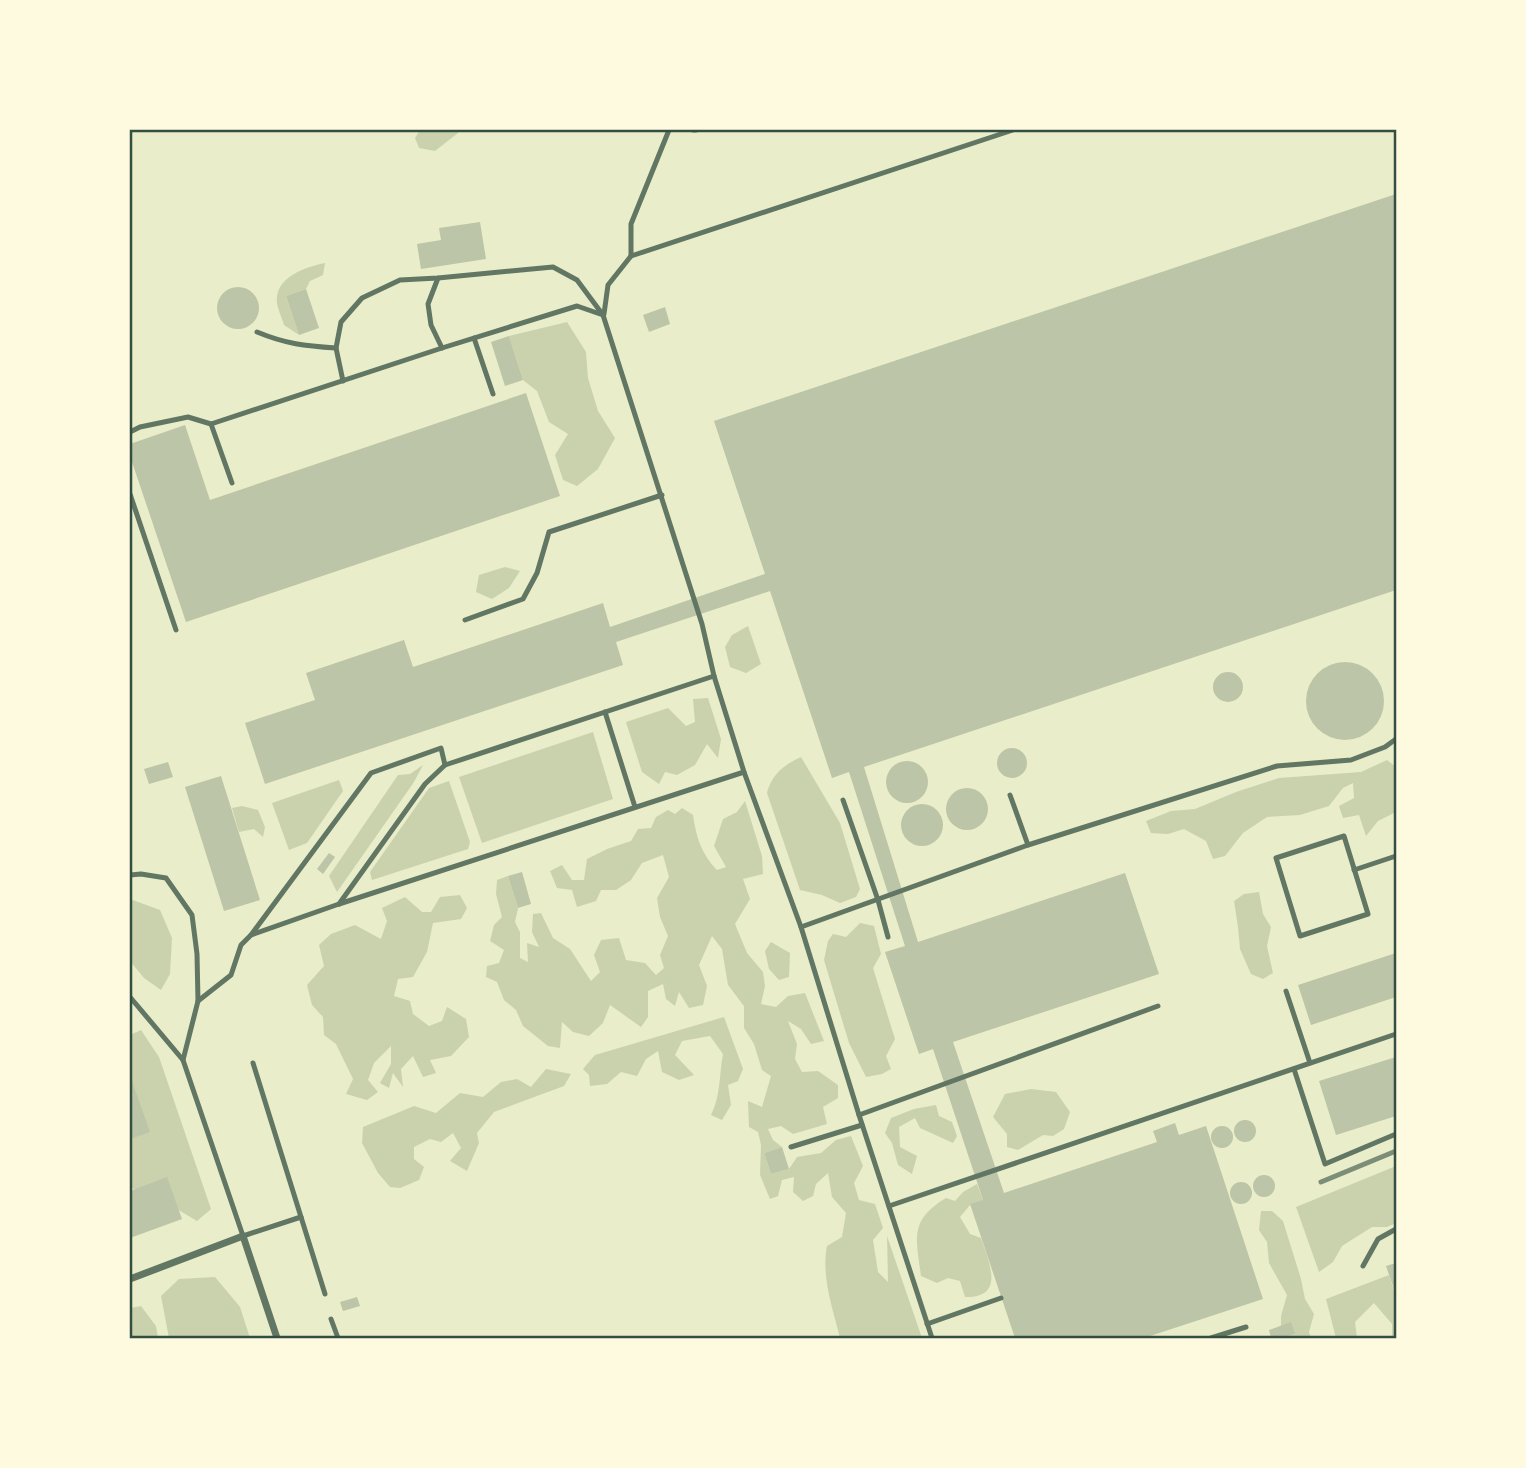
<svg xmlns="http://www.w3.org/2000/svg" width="1526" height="1468" font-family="Raleway,sans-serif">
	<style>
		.green { fill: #cad2ad }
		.building { fill: #bcc5a7 }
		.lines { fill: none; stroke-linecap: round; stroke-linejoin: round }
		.service { stroke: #617663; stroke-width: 5 }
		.minor { stroke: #617663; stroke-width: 7 }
		.rail { stroke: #7c8e77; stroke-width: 5 }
		.neatline { fill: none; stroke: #344e41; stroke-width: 2.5 }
	</style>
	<rect width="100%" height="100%" fill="#e9edc9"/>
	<g class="green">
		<polygon points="420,130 460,130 458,133 435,151 419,148 415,138"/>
		<path d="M 325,263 L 323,275 L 310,281 L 306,289 L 286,296 L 299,335 L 284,325 C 282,318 278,310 277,303 C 274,277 306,267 325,263 Z"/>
		<polygon points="567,322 586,352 588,378 598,411 615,438 598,469 577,486 563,480 555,455 568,434 549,422 537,391 523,380 509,336"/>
		<polygon points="505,567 520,571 509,588 492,599 476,592 479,575"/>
		<polygon points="748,626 761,664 746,673 730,667 725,647 732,635"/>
		<polygon points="708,698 721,739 718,758 707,744 695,765 677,775 665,772 659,784 642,772 626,722 668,708 686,726 695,722 693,699"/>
		<polygon points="593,732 613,799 482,843 459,777"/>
		<path d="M 801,757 L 840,823 L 860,889 L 856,897 L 840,903 L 822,895 L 800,890 L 767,793 C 771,775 785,764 801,757 Z"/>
		<polygon points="1387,760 1396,767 1396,812 1378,821 1366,836 1359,815 1343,818 1339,806 1354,798 1353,783 1343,788 1329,806 1300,815 1267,817 1243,833 1225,856 1213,859 1206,841 1184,829 1168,834 1151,833 1146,821 1171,811 1195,809 1236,792 1279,778 1361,772"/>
		<polygon points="423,765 414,782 337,892 329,876 398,775 410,774"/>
		<polygon points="339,780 343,791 307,843 289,850 272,803"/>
		<polygon points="449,781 470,842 468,849 372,880 370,872 429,788"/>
		<path d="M 745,801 L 762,856 L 763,874 L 743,879 L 750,899 L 735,924 L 747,953 L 763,972 L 765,986 L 761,1004 L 776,1007 L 788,996 L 805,993 L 824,1041 L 811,1044 L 801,1029 L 788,1021 L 797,1044 L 795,1059 L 802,1072 L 818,1071 L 838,1085 L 838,1098 L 823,1107 L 827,1124 L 793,1134 L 781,1126 L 768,1129 L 773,1140 L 782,1147 L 764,1153 L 771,1174 L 789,1169 L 797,1157 L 821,1153 L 836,1140 L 851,1136 L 863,1166 L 854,1183 L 859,1200 L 875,1204 L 883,1228 L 873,1240 L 878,1272 L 888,1282 L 887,1236 L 922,1338 L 840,1338 C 833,1309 821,1277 827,1246 L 842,1237 L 846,1213 L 832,1197 L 828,1173 L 816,1184 L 813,1196 L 803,1201 L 793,1192 L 794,1177 L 782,1180 L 778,1196 L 770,1199 L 760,1175 L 761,1145 L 758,1132 L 749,1127 L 748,1101 L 762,1107 L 771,1076 L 762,1070 L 754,1044 L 744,1028 L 744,1006 L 728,985 L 722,949 L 712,936 L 699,965 L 707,986 L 703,1005 L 689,1008 L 679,992 L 675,1006 L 666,999 L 663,984 L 648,991 L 648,1017 L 641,1027 L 610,1005 L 603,1023 L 589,1036 L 573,1032 L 562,1022 L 560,1048 L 548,1046 L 523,1026 L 516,1010 L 504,1000 L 497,982 L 486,977 L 487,966 L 499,963 L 504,950 L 490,941 L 494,925 L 502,917 L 496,894 L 497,880 L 508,876 L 518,908 L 515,922 L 520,932 L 520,958 L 528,962 L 527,943 L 539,947 L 532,932 L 533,914 L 541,913 L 553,938 L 570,949 L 591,981 L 600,972 L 594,955 L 601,940 L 619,938 L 626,960 L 645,963 L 656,975 L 664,968 L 660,955 L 668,936 L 660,917 L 657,898 L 669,877 L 663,855 L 642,863 L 631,880 L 616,890 L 601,890 L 596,901 L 577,907 L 572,890 L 557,888 L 550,871 L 562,865 L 572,880 L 584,880 L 587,859 L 607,849 L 631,841 L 638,829 L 651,828 L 656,817 L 668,810 L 675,814 L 682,808 L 693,815 C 696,836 701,854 717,870 L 726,867 L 714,846 L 723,819 L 737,812 Z"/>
		<polygon points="242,806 258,810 265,827 263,837 254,829 239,832 232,808"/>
		<polygon points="1259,892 1263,914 1271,927 1267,946 1273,973 1263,979 1251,974 1240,949 1238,927 1234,901 1244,894"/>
		<polygon points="460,895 467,908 461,919 433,923 427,952 413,977 398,979 394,996 410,1001 413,1014 429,1026 442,1021 447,1007 466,1019 469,1037 451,1056 430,1060 436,1073 423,1077 413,1056 401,1069 403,1087 393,1073 389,1088 380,1083 391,1064 391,1046 374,1063 368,1080 378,1092 367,1100 346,1094 353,1079 336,1044 324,1035 323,1017 312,1005 307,985 324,966 319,945 331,934 355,925 381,939 387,921 382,908 405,897 422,912 431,912 440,897"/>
		<polygon points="130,899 160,910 172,938 170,974 161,990 144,978 130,961"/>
		<polygon points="860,923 874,926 881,954 873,968 895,1039 886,1056 891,1069 882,1074 866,1077 849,1043 824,960 828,941 833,934 846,937"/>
		<polygon points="771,942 790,953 789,977 779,980 769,969 765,951"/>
		<path d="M 724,1017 L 743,1069 L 738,1081 L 728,1085 L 731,1105 L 722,1120 L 711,1115 C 721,1095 719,1075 723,1054 L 710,1036 L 682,1041 L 675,1055 L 694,1075 L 679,1080 L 662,1072 L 658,1051 L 646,1059 L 637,1076 L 621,1072 L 607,1084 L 590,1086 L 589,1075 L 583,1069 L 595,1055 Z"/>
		<polygon points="141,1030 159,1057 211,1209 197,1221 150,1193 130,1188 130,1035"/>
		<polygon points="546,1069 571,1074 564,1086 494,1112 477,1133 479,1143 467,1171 450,1161 461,1148 453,1133 441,1142 430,1139 414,1147 414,1159 424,1167 419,1180 400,1188 390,1187 378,1173 362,1143 363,1127 414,1106 436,1113 460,1093 483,1097 501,1082 517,1079 531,1087"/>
		<polygon points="1031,1089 1056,1092 1070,1112 1064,1129 1053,1136 1043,1135 1018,1150 1007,1147 1007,1134 993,1117 1005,1094"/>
		<polygon points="936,1105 939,1116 952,1122 957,1136 953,1143 920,1128 915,1118 899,1127 900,1147 917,1156 912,1174 898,1165 892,1143 885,1133 891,1118 914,1109"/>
		<polygon points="1396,1166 1396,1223 1387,1227 1372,1227 1342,1246 1333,1262 1319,1272 1296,1207"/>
		<path d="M 977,1184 L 983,1200 L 970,1205 L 960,1217 L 970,1234 L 981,1238 C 989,1262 1006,1298 965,1297 L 960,1281 L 948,1278 L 937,1283 L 921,1276 C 916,1239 909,1220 946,1198 L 955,1201 L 963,1192 Z"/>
		<polygon points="1261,1211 1272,1211 1283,1221 1301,1279 1305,1299 1314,1314 1309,1332 1311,1338 1282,1338 1295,1334 1281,1326 1281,1316 1287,1295 1269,1263 1267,1242 1259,1230"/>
		<polygon points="1389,1275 1396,1297 1396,1338 1392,1338 1392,1324 1374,1303 1355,1322 1357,1338 1336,1338 1326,1299"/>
		<polygon points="215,1277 240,1307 250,1338 169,1338 161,1296 179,1279"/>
		<polygon points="141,1306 156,1326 158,1338 130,1338 130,1308"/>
	</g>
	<g class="building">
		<polygon points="1396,194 1396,590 864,767 918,942 1125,873 1159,974 953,1042 1004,1193 1157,1142 1153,1131 1175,1123 1179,1135 1206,1126 1263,1299 1144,1338 1015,1338 970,1204 983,1200 933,1049 919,1054 885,952 905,946 849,772 832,778 770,591 616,642 623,665 265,784 245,723 315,700 306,673 404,640 413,667 603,603 610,627 765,574 714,421"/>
		<polygon points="480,222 486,259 421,269 417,244 441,240 439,228"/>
		<circle cx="238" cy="308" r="21"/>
		<polygon points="306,289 319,328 299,335 286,296"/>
		<polygon points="665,307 670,324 649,332 643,315"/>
		<polygon points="509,336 523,380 505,386 491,342"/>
		<polygon points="526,393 560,496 186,622 130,456 130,444 185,425 210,500"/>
		<circle cx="1345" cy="701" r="39"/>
		<circle cx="1228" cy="687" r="15"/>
		<circle cx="1012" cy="763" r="15"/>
		<circle cx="907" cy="782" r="21"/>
		<polygon points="168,762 173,777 149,784 144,769"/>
		<polygon points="221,776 260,900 224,911 185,787"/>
		<circle cx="967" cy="809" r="21"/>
		<circle cx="922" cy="825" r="21"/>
		<polygon points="329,853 335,857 323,874 317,869"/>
		<polygon points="522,872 531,904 518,908 508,876"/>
		<polygon points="1396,953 1396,997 1311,1025 1298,985"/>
		<polygon points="1396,1057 1396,1116 1336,1135 1319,1081"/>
		<polygon points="132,1081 150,1132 130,1139 130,1082"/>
		<circle cx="1245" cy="1131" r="11"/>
		<circle cx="1222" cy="1137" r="11"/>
		<polygon points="782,1147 789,1169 771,1174 764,1153"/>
		<circle cx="1264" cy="1186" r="11"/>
		<polygon points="167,1177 182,1219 130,1238 130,1191"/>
		<circle cx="1241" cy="1193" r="11"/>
		<polygon points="1396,1263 1396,1295 1386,1266"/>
		<polygon points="357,1297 360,1306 343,1311 340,1302"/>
		<polygon points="1291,1322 1295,1334 1282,1338 1271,1338 1269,1330"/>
	</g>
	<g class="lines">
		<g class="service">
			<polyline points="693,130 696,130"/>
			<polyline points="631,256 631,224 669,130"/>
			<polyline points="438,278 428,304 431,325 442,348"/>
			<polyline points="604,314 608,285 631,256 1013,130"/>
			<path d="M 257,332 C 286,344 305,346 336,348"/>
			<polyline points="474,338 493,394"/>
			<polyline points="343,381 336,348 341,322 362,298 400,280 438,278 553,267 577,280 603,315 702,624 714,676 744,772 801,927 859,1115 932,1338"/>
			<polyline points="130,432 140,427 188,417 211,424"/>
			<polyline points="232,483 211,424 442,348 577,306 603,315"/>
			<polyline points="130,494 176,630"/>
			<polyline points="465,620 523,599 537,573 549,532 662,495"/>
			<polyline points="605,712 635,807"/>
			<polyline points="1010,795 1028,845"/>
			<polyline points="843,800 878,900 888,937"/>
			<polygon points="1344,836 1368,914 1300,936 1276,858"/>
			<polyline points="1354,870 1396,856"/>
			<polyline points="130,875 141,874 166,878 192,915 197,954 198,1001"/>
			<polyline points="339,904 425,784 445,765 714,676"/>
			<polyline points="801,927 1028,845 1277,766 1351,760 1385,747 1396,739"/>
			<polyline points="251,935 371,773 441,748 445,765"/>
			<polyline points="1286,991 1310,1063"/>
			<polyline points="130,997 183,1060 243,1236 301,1217"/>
			<polyline points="183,1060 198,1001 231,975 241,945 251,935 339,904 744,772"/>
			<polyline points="253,1063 325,1294"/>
			<polyline points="1294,1069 1325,1164 1396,1134"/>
			<polyline points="859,1115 1158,1006"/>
			<polyline points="791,1147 862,1125"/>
			<polyline points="889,1206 1396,1034"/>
			<polyline points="1363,1266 1378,1239 1396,1229"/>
			<polyline points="331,1319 338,1338"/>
			<polyline points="927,1324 1001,1298"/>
			<polyline points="1211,1338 1246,1327"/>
		</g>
		<polyline class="minor" points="130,1279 243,1236 277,1338"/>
		<polyline class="rail" points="1321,1182 1396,1151"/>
	</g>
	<rect width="1526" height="1468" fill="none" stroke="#fefae0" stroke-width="262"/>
	<rect x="131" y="131" width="1264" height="1206" class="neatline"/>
</svg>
